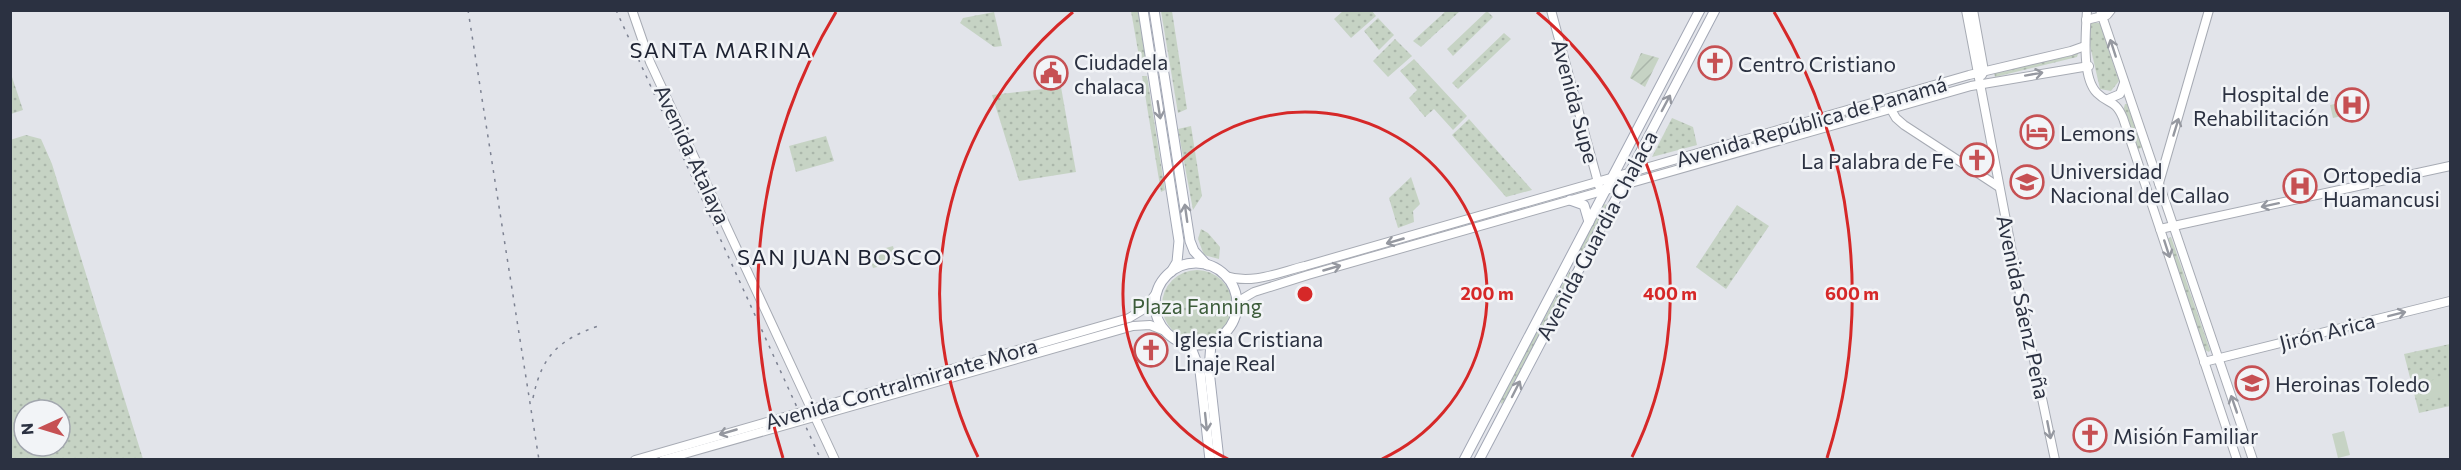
<svg xmlns="http://www.w3.org/2000/svg" width="2461" height="470" font-family="Commissioner,sans-serif">
	<style>
		.grass { fill: url(#grass-dots); fill-rule: evenodd }
		.garden { fill: url(#garden-furrows) }
		.pitch { fill: #c6d3c4 }
		.lines { fill: none; stroke-linecap: round; stroke-linejoin: round }
		.secondary-casing { stroke: #a7abb4; stroke-width: 10 }
		.primary-casing { stroke: #a2a7b5; stroke-width: 11 }
		.secondary { stroke: #fff; stroke-width: 8 }
		.primary { stroke: #fff; stroke-width: 9 }
		.rail { stroke: #7d8292; stroke-width: 1.5; stroke-dasharray: 3 6; stroke-linecap: butt }
		.oneway { stroke: #9598a0 }
		.ring { fill: none; stroke: #d62828; stroke-width: 3 }
		.labels { text-anchor: middle; dominant-baseline: central; stroke-width: 5; stroke-linejoin: round; paint-order: stroke }
		.poi-label { font-size: 21px; fill: #2b3141; stroke: #f2f4f7; text-anchor: start }
		.street-label { font-size: 21px; fill: #2b3141; stroke: #f2f4f7 }
		.park-label { font-size: 21px; fill: #3c5c3a; stroke: #f2f4f7 }
		.neighbourhood-label { font-size: 22px; letter-spacing: 1.5px; fill: #1d2232; stroke: #f2f4f7 }
		.centre { fill: #d62828; stroke: #f2f4f7; stroke-width: 3 }
		.ring-label { font-size: 18px; text-anchor: middle; font-weight: bold; fill: #d62828; stroke: #f2f4f7; stroke-width: 5; stroke-linejoin: round; paint-order: stroke }
	</style>
	<defs>
		<pattern id="grass-dots" width="8" height="8" patternUnits="userSpaceOnUse" patternTransform="scale(1.5)"><rect width="8" height="8" fill="#c6d3c4"/><path d="M2 2h.1M6 6h.1" fill="none" stroke="#aab6aa" stroke-width="1.8" stroke-linecap="round"/></pattern>
		<pattern id="garden-furrows" width="10" height="10" patternUnits="userSpaceOnUse" patternTransform="scale(1.5)"><rect width="10" height="10" fill="#c6d3c4"/><path d="M-1 1l2-2M0 10L10 0M9 11l2-2" fill="none" stroke="#aab6aa"/></pattern>
	</defs>
	<rect width="100%" height="100%" fill="#e2e4ea"/>
	<g class="grass">
		<polygon points="1447,10 1460,11 1421,47 1413,41"/>
		<polygon points="1131,11 1138,11 1147,61 1140,62"/>
		<polygon points="1161,11 1172,11 1187,109 1178,113"/>
		<polygon points="1343,11 1372,11 1376,16 1351,38 1334,19"/>
		<polygon points="1487,11 1493,17 1453,56 1447,49"/>
		<polygon points="994,12 1002,46 994,47 960,23 963,18"/>
		<polygon points="1378,18 1394,35 1379,50 1364,31"/>
		<polygon points="2091,22 2100,23 2119,81 2111,91 2100,89 2086,28"/>
		<polygon points="1504,33 1511,39 1458,89 1452,83"/>
		<polygon points="1395,39 1412,56 1388,77 1373,61"/>
		<polygon points="2074,51 2078,54 2077,57 1995,77 1994,72"/>
		<polygon points="1414,59 1467,116 1453,130 1434,109 1425,117 1409,98 1417,90 1400,71"/>
		<polygon points="10,71 23,110 11,114 10,114"/>
		<polygon points="1142,76 1147,76 1165,190 1161,192"/>
		<polygon points="1061,87 1076,172 1019,181 992,95"/>
		<polygon points="1879,104 1880,107 1706,157 1705,153"/>
		<polygon points="2125,104 2129,104 2143,147 2136,150 2123,111"/>
		<polygon points="1672,118 1693,127 1697,145 1652,157"/>
		<polygon points="1469,119 1532,190 1506,197 1452,135"/>
		<polygon points="1191,126 1202,196 1193,210 1178,129"/>
		<path d="M 26,135 L 41,139 L 52,164 L 143,459 L 11,459 L 10,140 ZM 24,410 L 60,410 L 60,446 L 24,446 Z"/>
		<polygon points="826,136 834,161 796,172 789,146"/>
		<polygon points="1411,177 1420,204 1413,211 1414,222 1398,228 1389,198"/>
		<polygon points="1603,204 1608,205 1577,263 1574,264 1573,260"/>
		<polygon points="1737,205 1769,226 1726,289 1696,267"/>
		<polygon points="1201,229 1208,233 1220,247 1219,259 1204,255 1198,239"/>
		<polygon points="2171,237 2210,350 2209,352 2205,350 2167,239"/>
		<circle cx="1197" cy="305" r="35"/>
		<polygon points="1570,271 1570,276 1505,401 1501,404 1500,400"/>
		<polygon points="2450,344 2450,406 2419,413 2404,354"/>
	</g>
	<polygon class="garden" points="1641,53 1659,58 1645,87 1630,78"/>
	<g class="pitch">
		<polygon points="2353,100 2355,113 2333,118 2330,105"/>
		<polygon points="893,246 897,262 873,268 868,253"/>
		<polygon points="2449,376 2450,394 2425,400 2421,383"/>
		<polygon points="2344,431 2350,455 2338,458 2332,434"/>
	</g>
	<g class="lines">
		<g class="secondary-casing">
			<g id="secondary">
				<polyline points="632,10 650,62 835,460"/>
				<polyline points="1551,10 1599,186"/>
				<polyline points="1966,10 2020,294 2055,460"/>
				<polyline points="1973,10 1984,71 1982,75"/>
				<path d="M 2087,10 C 2086,31 2081,77 2097,93 C 2109,105 2115,99 2123,118 L 2237,460"/>
				<polyline points="2100,10 2253,460"/>
				<polyline points="2086,20 2107,15 2111,10"/>
				<polyline points="2108,99 2120,94 2124,83"/>
				<polyline points="1889,106 1896,118 1904,125 1999,187"/>
				<polyline points="2159,183 2209,10"/>
				<polyline points="2160,229 2450,166"/>
				<path d="M 1226,276 C 1252,285 1280,272 1305,266 L 1969,75 L 2071,51 L 2085,46"/>
				<polyline points="1237,302 1254,292 1308,275 1971,86 2089,66"/>
				<polyline points="2204,362 2450,301"/>
				<polyline points="635,460 1129,318 1144,309 1157,292"/>
				<polyline points="663,460 1133,326 1150,325 1165,331"/>
			</g>
		</g>
		<g class="primary-casing">
			<g id="primary">
				<polyline points="1143,10 1179,241 1177,262 1171,272"/>
				<polyline points="1154,10 1190,241 1194,251 1207,265"/>
				<polyline points="1570,200 1584,205 1589,222"/>
				<circle cx="1196" cy="304" r="41"/>
				<polyline points="1211,343 1209,370 1219,460"/>
				<polyline points="1190,345 1200,371 1210,460"/>
				<polyline points="1464,460 1700,10"/>
				<polyline points="1479,460 1715,10"/>
			</g>
		</g>
		<use href="#secondary" class="secondary"/>
		<use href="#primary" class="primary"/>
		<g class="rail">
			<polyline points="468,10 539,460"/>
			<polyline points="616,10 821,460"/>
			<path d="M 533,398 C 542,354 560,339 601,325"/>
		</g>
	</g>
	<defs><path id="oneway-shaft" d="M-6 0H5M1.5-3L5.5 0L1.5 3" fill="none" stroke-width="1.6" stroke-linecap="round" stroke-linejoin="round" transform="scale(1.5)"/></defs>
	<g class="oneway">
		<use href="#oneway-shaft" transform="translate(2113 48) rotate(-108)"/>
		<use href="#oneway-shaft" transform="translate(2034 74) rotate(-10)"/>
		<use href="#oneway-shaft" transform="translate(1666 103) rotate(-62)"/>
		<use href="#oneway-shaft" transform="translate(1159 110) rotate(81)"/>
		<use href="#oneway-shaft" transform="translate(2176 127) rotate(-73)"/>
		<use href="#oneway-shaft" transform="translate(2270 205) rotate(168)"/>
		<use href="#oneway-shaft" transform="translate(1186 213) rotate(-98)"/>
		<use href="#oneway-shaft" transform="translate(1395 241) rotate(164)"/>
		<use href="#oneway-shaft" transform="translate(2167 249) rotate(72)"/>
		<use href="#oneway-shaft" transform="translate(1332 268) rotate(-16)"/>
		<use href="#oneway-shaft" transform="translate(2397 314) rotate(-14)"/>
		<use href="#oneway-shaft" transform="translate(1516 389) rotate(-63)"/>
		<use href="#oneway-shaft" transform="translate(2234 404) rotate(-109)"/>
		<use href="#oneway-shaft" transform="translate(1206 422) rotate(84)"/>
		<use href="#oneway-shaft" transform="translate(2049 430) rotate(79)"/>
		<use href="#oneway-shaft" transform="translate(728 432) rotate(164)"/>
	</g>
	<g class="ring">
		<path d="M1228 459A182 182 0 1 1 1382 459"/>
		<path d="M978 457A365 365 0 0 1 1073 12M1537 12A365 365 0 0 1 1632 457"/>
		<path d="M783 458A547 547 0 0 1 836 12M1774 12A547 547 0 0 1 1827 458"/>
	</g>
	<defs>
		<g id="church-ring" transform="scale(1.725)"><circle r="9.5" fill="#f2f4f7" stroke="#c65053" stroke-width="1.5"/><path d="M-1.2-6h2.4v3.5h3.3v2.4h-3.3V6h-2.4V-.1h-3.3v-2.4h3.3Z" fill="#c65053"/></g>
		<g id="civic-ring" transform="scale(1.725)"><circle r="9.5" fill="#f2f4f7" stroke="#c65053" stroke-width="1.5"/><path d="M-.6-6.5H3V-4.5H.6V-3L4-1V1h2V6H-6V1h2V-1L-.6-3ZM-1.2 2.5V6h2.4V2.5Z" fill="#c65053"/></g>
		<g id="hospital-ring" transform="scale(1.725)"><circle r="9.5" fill="#f2f4f7" stroke="#c65053" stroke-width="1.5"/><path d="M-5-5h3v3.5h4V-5h3V5h-3V1.5h-4V5h-3Z" fill="#c65053"/></g>
		<g id="hotel-ring" transform="scale(1.725)"><circle r="9.5" fill="#f2f4f7" stroke="#c65053" stroke-width="1.5"/><path d="M-6-4.5h1.5V1H6V5H4.5V3h-9V5H-6ZM-4 0a1.8 1.8 0 1 1 3.6 0ZM.5 0V-2.5h3Q6-2.5 6 0Z" fill="#c65053"/></g>
		<g id="university-ring" transform="scale(1.725)"><circle r="9.5" fill="#f2f4f7" stroke="#c65053" stroke-width="1.5"/><path d="M0-5L7-2L0 1L-7-2ZM-4 1L0 2.5L4 1V4Q0 6-4 4Z" fill="#c65053"/></g>
		<g id="school-ring" transform="scale(1.725)"><circle r="9.5" fill="#f2f4f7" stroke="#c65053" stroke-width="1.5"/><path d="M0-5L7-2L0 1L-7-2ZM-4 1L0 2.5L4 1V4Q0 6-4 4Z" fill="#c65053"/></g>
	</defs>
	<g fill-rule="evenodd">
		<use href="#church-ring" x="1715" y="63"/>
		<use href="#civic-ring" x="1051" y="73"/>
		<use href="#hospital-ring" x="2352" y="105"/>
		<use href="#hotel-ring" x="2037" y="132"/>
		<use href="#church-ring" x="1977" y="160"/>
		<use href="#university-ring" x="2027" y="182"/>
		<use href="#hospital-ring" x="2300" y="186"/>
		<use href="#church-ring" x="1151" y="350"/>
		<use href="#school-ring" x="2252" y="383"/>
		<use href="#church-ring" x="2090" y="435"/>
	</g>
	<g class="labels">
		<g class="poi-label">
			<text x="1074" y="61">Ciudadela<tspan x="1074" dy="24">chalaca</tspan></text>
			<text x="1738" y="63">Centro Cristiano</text>
			<text x="2329" y="93" text-anchor="end">Hospital de<tspan x="2329" dy="24">Rehabilitación</tspan></text>
			<text x="2060" y="132">Lemons</text>
			<text x="1954" y="160" text-anchor="end">La Palabra de Fe</text>
			<text x="2050" y="170">Universidad<tspan x="2050" dy="24">Nacional del Callao</tspan></text>
			<text x="2323" y="174">Ortopedia<tspan x="2323" dy="24">Huamancusi</tspan></text>
			<text x="1174" y="338">Iglesia Cristiana<tspan x="1174" dy="24">Linaje Real</tspan></text>
			<text x="2275" y="383">Heroinas Toledo</text>
			<text x="2113" y="435">Misión Familiar</text>
		</g>
		<g class="street-label">
			<text transform="translate(1576 101) rotate(75)">Avenida Supe</text>
			<text transform="translate(1811 121) rotate(-16)">Avenida República de Panamá</text>
			<text transform="translate(693 154) rotate(65)">Avenida Atalaya</text>
			<text transform="translate(1596 235) rotate(-62)">Avenida Guardia Chalaca</text>
			<text transform="translate(2024 307) rotate(78)">Avenida Sáenz Peña</text>
			<text transform="translate(2327 331) rotate(-14)">Jirón Arica</text>
			<text transform="translate(901 383) rotate(-16)">Avenida Contralmirante Mora</text>
		</g>
		<g class="park-label">
			<text x="1197" y="305">Plaza Fanning</text>
		</g>
		<g class="neighbourhood-label">
			<text x="721" y="49">SANTA MARINA</text>
			<text x="840" y="256">SAN JUAN BOSCO</text>
		</g>
	</g>
	<circle cx="1305" cy="294" r="9" class="centre"/>
	<g class="ring-label">
		<text x="1487" y="300">200 m</text>
		<text x="1670" y="300">400 m</text>
		<text x="1852" y="300">600 m</text>
	</g>
	<rect width="2461" height="470" fill="none" stroke="#2b3141" stroke-width="24"/>
	<g transform="translate(42 428) rotate(266)"><circle r="28" fill="#f2f4f7" stroke="#a2a6ae" stroke-width="1.5"/>
	<path d="M0-4.5L10 22L0 15L-10 22Z" fill="#c65053"/>
	<text y="-9" font-size="16" font-weight="bold" text-anchor="middle" fill="#2b3141">N</text>
	</g>
</svg>
